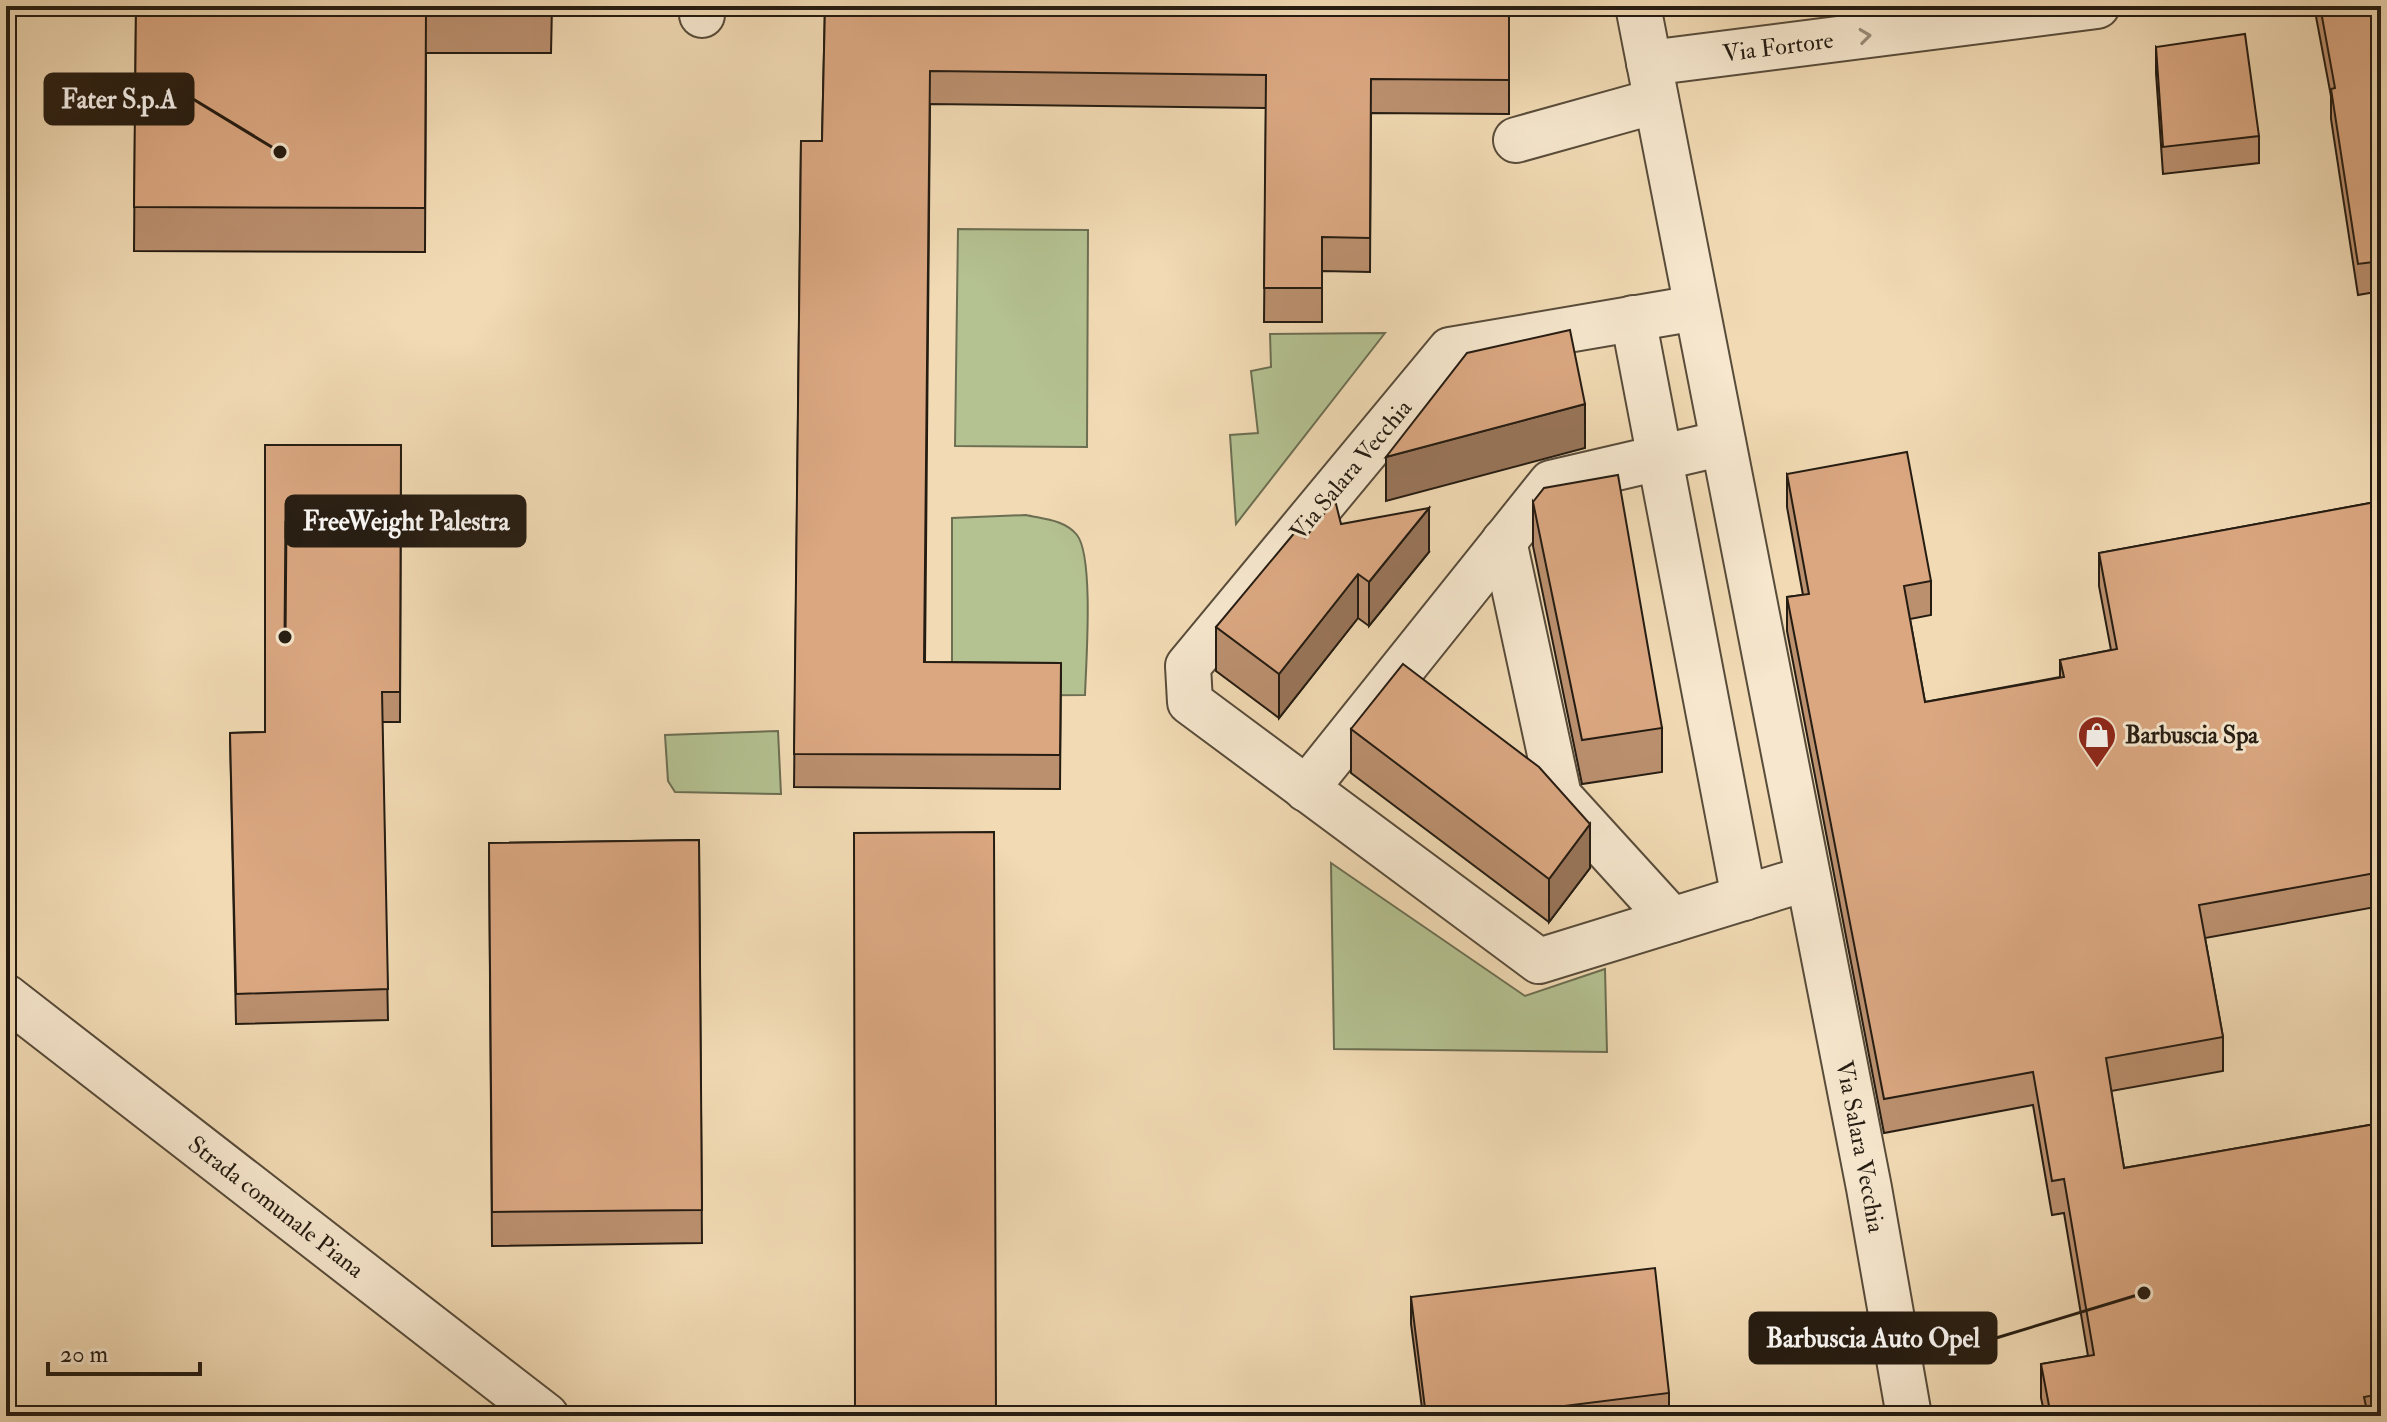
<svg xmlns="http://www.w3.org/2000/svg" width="2387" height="1422" font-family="'IM FELL Double Pica',serif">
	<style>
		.green { fill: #b4c191; stroke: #6c6e52; stroke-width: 2 }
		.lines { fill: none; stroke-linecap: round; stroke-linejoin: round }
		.minor-casing { stroke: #584c3a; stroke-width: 48 }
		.minor { stroke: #f6e7ce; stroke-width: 44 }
		.wall { fill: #bb906f; stroke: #251c12; stroke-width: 2 }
		.shaded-wall { fill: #99755a; stroke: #251c12; stroke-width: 2 }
		.building { fill: #daa781; stroke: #251c12; stroke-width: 2 }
		.oneway { stroke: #988c79 }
		.labels { text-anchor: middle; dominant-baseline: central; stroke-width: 6; stroke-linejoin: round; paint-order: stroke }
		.street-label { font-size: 24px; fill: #251c12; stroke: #f6e7ce }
		.poi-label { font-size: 24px; font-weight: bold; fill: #251c12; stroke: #f6e7ce; text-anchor: start }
		.leader { fill: none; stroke: #251c12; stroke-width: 3 }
		.callout-dot { fill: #251c12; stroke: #f6e7ce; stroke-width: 3 }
		.callout { fill: #251c12; stroke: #251c12; stroke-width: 3 }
		.callout-label { font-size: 26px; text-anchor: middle; font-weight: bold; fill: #fff }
	</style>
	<rect width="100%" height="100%" fill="#f1dab4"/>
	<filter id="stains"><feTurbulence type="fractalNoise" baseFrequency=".0025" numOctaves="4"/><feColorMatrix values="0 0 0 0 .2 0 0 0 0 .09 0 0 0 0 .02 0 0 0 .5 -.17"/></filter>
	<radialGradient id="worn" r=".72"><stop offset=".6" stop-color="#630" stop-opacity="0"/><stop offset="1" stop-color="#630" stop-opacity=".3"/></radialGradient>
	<g class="green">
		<polygon points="958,229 1088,230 1087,447 955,446"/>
		<polygon points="1385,333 1236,524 1230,435 1258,433 1251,371 1271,367 1270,334"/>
		<path d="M 1026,515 C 1044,519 1065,520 1077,535 C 1094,557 1086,663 1085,695 L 952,696 L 952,518 Z"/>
		<polygon points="778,731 781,794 675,792 668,781 665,735"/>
		<polygon points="1331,863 1525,996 1605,969 1607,1052 1334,1049"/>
	</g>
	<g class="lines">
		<g class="minor-casing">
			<g id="minor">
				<path id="s1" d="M 1638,6 L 1869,1188 L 1909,1416"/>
				<polyline points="702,15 702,6"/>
				<path id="s2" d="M 1649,63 L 2097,6"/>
				<polyline points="1516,140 1656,101"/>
				<polyline points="1696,308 1450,350 1188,666 1190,702 1539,961 1808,878"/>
				<polyline points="1633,318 1744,898"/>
				<polyline points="1504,541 1559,796 1672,920"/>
				<polyline points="1306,789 1551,483 1723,443"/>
				<path id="s3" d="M 6,997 L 546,1416"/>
			</g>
		</g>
		<use href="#minor" class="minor"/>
	</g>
	<g class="wall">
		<polygon points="136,6 552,6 551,53 426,53 425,252 134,251"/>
		<polygon points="825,6 1509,6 1509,114 1371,113 1370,272 1322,271 1322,322 1264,322 1266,108 930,104 925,662 1061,663 1060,789 794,787 801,141 822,141"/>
		<polygon points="1672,6 1710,6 1673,12"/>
		<polygon points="2314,6 2381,6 2381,291 2358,295 2331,119 2331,96"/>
		<polygon points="2156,47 2259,136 2259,163 2163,174 2156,73"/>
		<polygon points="401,445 400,722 382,722 388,1020 236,1024 230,733 265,732"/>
		<polygon points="1787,474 1931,581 1931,615 1910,619 1925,702 2060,677 2060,660 2111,650 2099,586 2099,553 2381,501 2381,906 2205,938 2223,1037 2223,1071 2111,1091 2124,1168 2381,1123 2381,1416 2045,1416 2041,1398 2041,1364 2088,1356 2064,1213 2052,1215 2033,1105 1884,1133 1787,631 1787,597 1803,595 1787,507"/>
		<polygon points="1533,502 1662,728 1662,772 1582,784 1533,546"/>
		<polygon points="1341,524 1429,552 1369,626 1358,618 1279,718 1216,671 1216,627 1305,538"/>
		<polygon points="1351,729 1590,868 1549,922 1351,773"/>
		<polygon points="699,840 702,1243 492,1246 489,843"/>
		<polygon points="1411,1297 1669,1393 1669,1416 1423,1416 1411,1324"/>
	</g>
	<g class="shaded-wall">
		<polygon points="1585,404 1585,448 1386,501 1386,457"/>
		<polygon points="1429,508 1429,552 1369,626 1369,582"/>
		<polygon points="1358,574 1358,618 1279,718 1279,674"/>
		<polygon points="1590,824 1590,868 1549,922 1549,879"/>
	</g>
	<g class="building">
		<polygon points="136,6 551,6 551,10 426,9 425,208 134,207"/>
		<polygon points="825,6 1509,6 1509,80 1371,79 1370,238 1322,237 1322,288 1264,288 1266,75 930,71 924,662 1061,663 1060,755 794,754 801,141 822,141"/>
		<polygon points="2320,6 2381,6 2381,261 2358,264 2331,89 2335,88"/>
		<polygon points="2245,34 2259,136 2163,147 2156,47"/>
		<polygon points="1570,330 1585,404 1386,457 1467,353"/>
		<polygon points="265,445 401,445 400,692 382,692 388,989 236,994 230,733 265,732"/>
		<polygon points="1907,452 1931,581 1904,586 1925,702 2064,677 2060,660 2117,649 2099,553 2381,501 2381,872 2199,905 2223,1037 2106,1058 2124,1168 2381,1123 2381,1394 2364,1397 2367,1411 2339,1416 2261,1416 2259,1406 2201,1416 2051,1416 2041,1364 2094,1355 2064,1179 2052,1181 2033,1072 1884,1099 1787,597 1809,594 1787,474"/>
		<polygon points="1618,475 1662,728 1582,740 1533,502 1544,488"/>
		<polygon points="1335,500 1341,524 1429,508 1369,582 1358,574 1279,674 1216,627 1296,531 1305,538"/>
		<polygon points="1403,664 1539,767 1590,824 1549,879 1351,729"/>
		<polygon points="994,832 996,1416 855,1416 854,833"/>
		<polygon points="699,840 702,1210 492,1212 489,843"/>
		<polygon points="1655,1268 1669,1393 1484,1416 1426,1416 1411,1297"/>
	</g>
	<defs><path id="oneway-chevron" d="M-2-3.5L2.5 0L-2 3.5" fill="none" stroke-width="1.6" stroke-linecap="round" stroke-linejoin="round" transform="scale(2)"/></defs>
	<use class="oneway" href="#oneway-chevron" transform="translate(1865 36) rotate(-7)"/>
	<defs>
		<g id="shop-pin" transform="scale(2)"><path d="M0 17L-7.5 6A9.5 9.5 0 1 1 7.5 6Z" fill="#8f2418" stroke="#f6e7ce"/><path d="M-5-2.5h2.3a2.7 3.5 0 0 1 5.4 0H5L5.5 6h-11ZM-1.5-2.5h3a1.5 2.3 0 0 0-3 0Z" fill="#fff"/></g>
	</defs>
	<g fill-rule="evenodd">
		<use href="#shop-pin" x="2097" y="735"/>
	</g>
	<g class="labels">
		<g class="street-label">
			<text stroke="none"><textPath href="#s2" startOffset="130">Via Fortore</textPath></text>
			<text transform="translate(1351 470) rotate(-50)">Via Salara Vecchia</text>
			<text stroke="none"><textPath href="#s1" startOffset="1162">Via Salara Vecchia</textPath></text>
			<text stroke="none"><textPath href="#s3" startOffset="342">Strada comunale Piana</textPath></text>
		</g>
		<g class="poi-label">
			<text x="2125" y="735">Barbuscia Spa</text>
		</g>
	</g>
	<path class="leader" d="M280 152L193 99M285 637L286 521M2144 1293L1996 1338"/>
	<g class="callout-dot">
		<circle cx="280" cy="152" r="8"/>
		<circle cx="285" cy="637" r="8"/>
		<circle cx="2144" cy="1293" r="8"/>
	</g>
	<g class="callout">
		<rect x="45" y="74" width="148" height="50" rx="8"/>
		<rect x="286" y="496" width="239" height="50" rx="8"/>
		<rect x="1750" y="1313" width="246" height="50" rx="8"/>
	</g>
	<g class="callout-label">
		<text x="119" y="108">Fater S.p.A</text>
		<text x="406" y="530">FreeWeight Palestra</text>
		<text x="1873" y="1347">Barbuscia Auto Opel</text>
	</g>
	<rect width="2387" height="1422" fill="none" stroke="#f1dab4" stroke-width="32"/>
	<rect x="8" y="8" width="2371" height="1406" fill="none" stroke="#251c12" stroke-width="4"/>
	<rect x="16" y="16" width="2355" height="1390" fill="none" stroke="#251c12" stroke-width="2"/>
	<path d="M48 1362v12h152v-12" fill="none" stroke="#251c12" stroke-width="4"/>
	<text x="60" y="1362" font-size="24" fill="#251c12" stroke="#f6e7ce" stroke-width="6" paint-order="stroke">20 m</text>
	<rect width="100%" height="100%" filter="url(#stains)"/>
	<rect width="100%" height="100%" fill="url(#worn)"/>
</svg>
